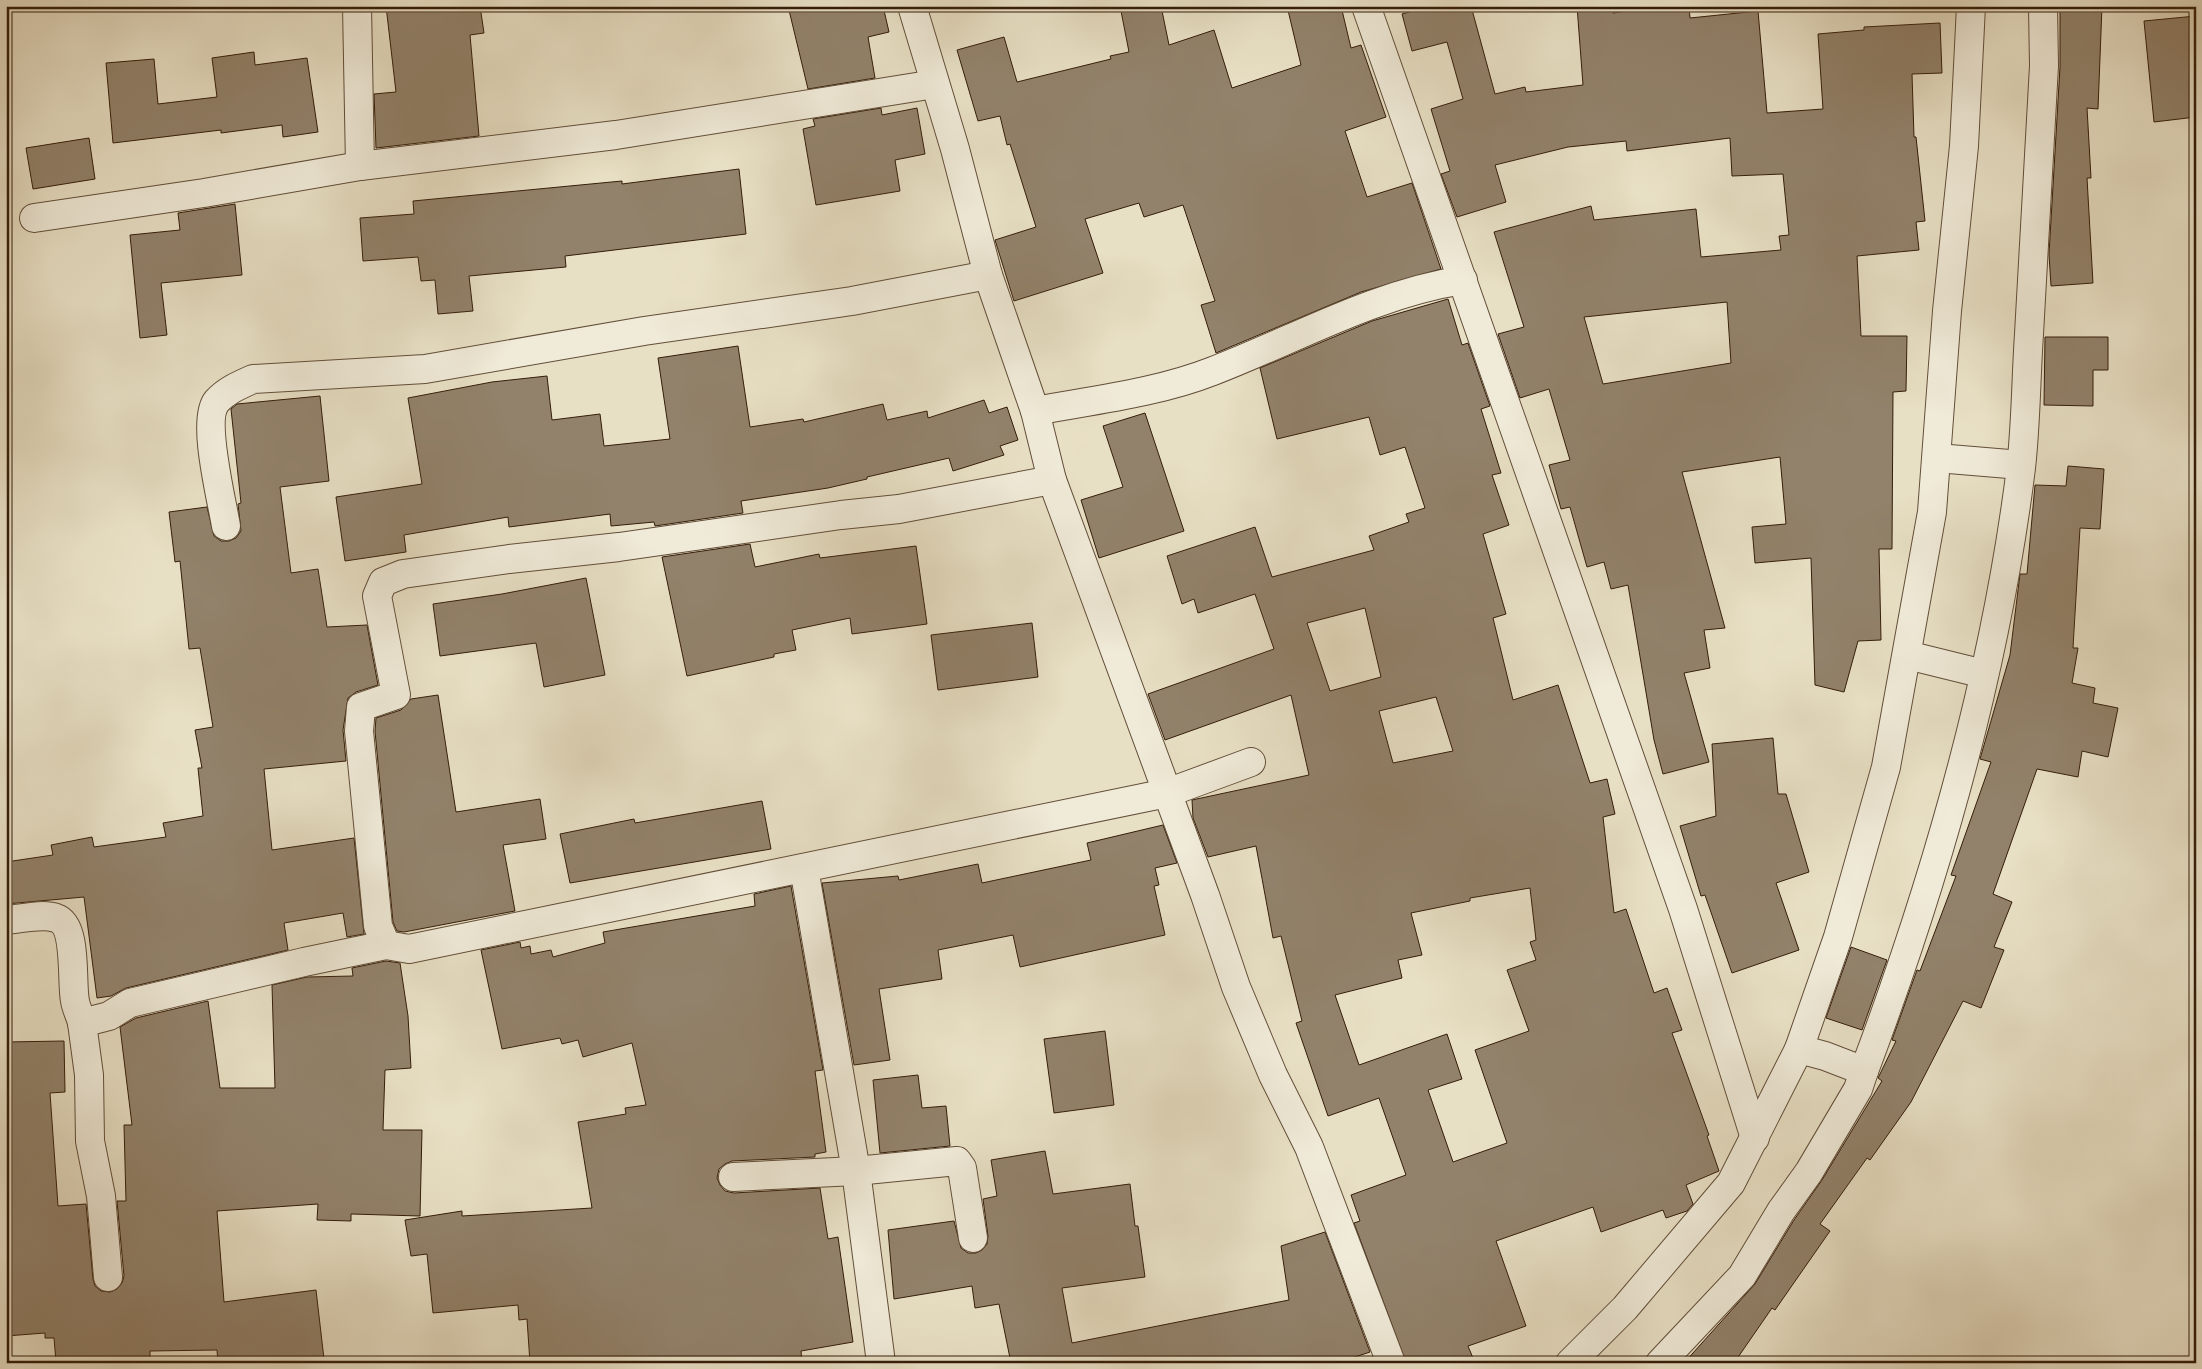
<svg xmlns="http://www.w3.org/2000/svg" width="2202" height="1369" font-family="'IM FELL Double Pica',serif">
	<style>
		.building { fill: #92826b; stroke: #351d0a; fill-rule: evenodd }
		.lines { fill: none; stroke-linecap: round; stroke-linejoin: round }
		.street-casing { stroke: #624e39; stroke-width: 30 }
		.street { stroke: #f0ebd9; stroke-width: 28 }
	</style>
	<rect width="100%" height="100%" fill="#e8e0c5"/>
	<filter id="stains"><feTurbulence type="fractalNoise" baseFrequency=".004" numOctaves="4"/><feColorMatrix values="0 0 0 0 .2 0 0 0 0 .09 0 0 0 0 .02 0 0 0 .5 -.17"/></filter>
	<radialGradient id="worn" r=".72"><stop offset=".6" stop-color="#630" stop-opacity="0"/><stop offset="1" stop-color="#630" stop-opacity=".3"/></radialGradient>
	<g class="building">
		<polygon points="386,6 480,6 484,33 470,35 479,136 376,148 374,94 396,92"/>
		<polygon points="788,6 883,6 889,32 868,37 875,78 808,89"/>
		<polygon points="1147,6 1161,6 1169,45 1214,30 1232,88 1301,65 1287,6 1341,6 1351,48 1361,45 1386,117 1345,131 1367,197 1412,183 1441,269 1361,292 1216,353 1201,305 1215,301 1183,205 1144,217 1139,203 1085,219 1103,273 1014,301 995,240 1036,227 1010,144 1007,145 1000,116 978,121 957,50 1004,37 1017,82 1111,59 1110,56 1129,52 1121,11"/>
		<path d="M 1431,6 L 1471,6 L 1495,94 L 1525,87 L 1526,92 L 1583,85 L 1577,6 L 1612,6 L 1613,13 L 1668,6 L 1689,6 L 1690,18 L 1758,11 L 1767,113 L 1823,109 L 1818,34 L 1864,30 L 1864,27 L 1940,23 L 1942,73 L 1912,74 L 1914,137 L 1916,137 L 1925,221 L 1916,222 L 1919,250 L 1857,256 L 1861,336 L 1907,336 L 1906,391 L 1893,392 L 1892,549 L 1879,549 L 1881,640 L 1858,641 L 1844,692 L 1815,685 L 1811,558 L 1755,563 L 1752,527 L 1786,524 L 1780,457 L 1682,472 L 1725,628 L 1704,630 L 1710,668 L 1684,673 L 1709,762 L 1663,774 L 1654,740 L 1628,585 L 1611,589 L 1604,562 L 1587,567 L 1570,507 L 1561,509 L 1549,465 L 1570,460 L 1549,389 L 1520,398 L 1498,334 L 1524,327 L 1494,232 L 1591,206 L 1594,220 L 1696,209 L 1701,257 L 1781,250 L 1779,236 L 1789,235 L 1783,174 L 1732,176 L 1730,138 L 1627,151 L 1626,141 L 1568,147 L 1495,165 L 1506,202 L 1457,217 L 1441,174 L 1450,171 L 1431,109 L 1463,99 L 1447,42 L 1412,51 L 1402,14 ZM 1727,302 L 1731,363 L 1603,384 L 1584,317 Z"/>
		<polygon points="2060,6 2102,6 2098,109 2087,108 2091,178 2087,178 2093,283 2051,286 2049,254 2060,67"/>
		<polygon points="2196,16 2196,117 2154,122 2144,21"/>
		<polygon points="254,52 255,65 307,58 318,132 283,137 282,125 221,133 221,130 113,143 106,63 154,59 158,104 217,97 212,58"/>
		<polygon points="881,108 882,115 917,108 925,154 895,160 900,191 816,205 803,129 815,126 813,119"/>
		<polygon points="89,138 95,179 33,189 26,148"/>
		<polygon points="739,169 746,234 565,256 566,267 469,276 473,311 438,314 435,280 421,281 418,257 363,261 360,218 414,214 413,201 622,181 622,184"/>
		<polygon points="235,204 242,275 161,283 167,335 140,338 130,235 180,230 178,213"/>
		<path d="M 1448,299 L 1462,345 L 1468,343 L 1490,406 L 1481,409 L 1501,473 L 1492,475 L 1509,525 L 1483,534 L 1506,614 L 1493,618 L 1513,700 L 1558,685 L 1590,783 L 1607,779 L 1615,814 L 1603,817 L 1614,913 L 1626,909 L 1654,993 L 1667,988 L 1682,1030 L 1672,1033 L 1709,1135 L 1707,1136 L 1719,1171 L 1686,1185 L 1693,1204 L 1687,1211 L 1666,1218 L 1663,1210 L 1601,1232 L 1593,1207 L 1496,1241 L 1526,1326 L 1468,1346 L 1475,1363 L 1406,1363 L 1354,1223 L 1360,1221 L 1351,1195 L 1406,1175 L 1379,1098 L 1328,1116 L 1296,1023 L 1302,1021 L 1281,936 L 1273,938 L 1256,846 L 1208,857 L 1193,818 L 1192,800 L 1309,775 L 1291,695 L 1165,740 L 1148,694 L 1274,649 L 1255,594 L 1198,613 L 1194,599 L 1182,604 L 1167,556 L 1255,527 L 1272,577 L 1374,550 L 1369,536 L 1409,522 L 1406,514 L 1425,508 L 1405,447 L 1380,455 L 1369,417 L 1277,439 L 1260,368 L 1372,321 ZM 1365,608 L 1381,677 L 1330,691 L 1307,623 ZM 1436,697 L 1453,751 L 1393,763 L 1379,711 ZM 1530,888 L 1536,940 L 1530,942 L 1536,960 L 1507,970 L 1529,1031 L 1475,1050 L 1507,1143 L 1453,1162 L 1428,1090 L 1462,1079 L 1447,1034 L 1359,1065 L 1335,995 L 1402,978 L 1398,960 L 1422,955 L 1411,913 L 1470,901 L 1470,898 Z"/>
		<polygon points="2045,337 2108,337 2108,370 2093,370 2093,406 2044,405"/>
		<polygon points="738,346 750,427 803,419 804,422 883,404 887,420 927,411 928,418 984,400 989,413 1007,407 1018,440 1000,446 1004,455 953,471 949,458 867,477 867,479 828,488 741,501 743,513 655,526 654,522 611,526 610,514 509,527 508,517 404,535 406,552 345,561 336,497 422,484 408,398 492,382 547,376 552,420 600,414 604,446 670,439 658,358"/>
		<polygon points="320,396 329,481 280,487 291,573 318,569 327,627 367,625 378,685 356,692 348,698 343,730 346,761 264,769 272,850 354,838 364,934 347,937 343,913 284,923 288,950 126,988 111,996 97,998 84,897 6,904 6,862 53,855 51,845 92,837 94,847 166,837 163,823 203,816 198,768 202,768 195,730 213,727 200,648 189,649 180,561 175,562 169,512 207,507 214,536 221,541 229,541 236,538 241,531 238,504 241,503 231,409 237,404"/>
		<polygon points="1145,413 1184,531 1099,558 1081,500 1123,487 1103,426"/>
		<polygon points="2068,466 2104,469 2100,529 2080,528 2073,648 2078,648 2072,683 2095,688 2093,703 2118,708 2108,757 2082,751 2078,777 2037,769 1993,894 2012,902 1994,947 2004,950 1981,1008 1963,1001 1911,1102 1870,1160 1867,1158 1820,1224 1830,1231 1775,1310 1772,1308 1734,1363 1684,1363 1755,1284 1794,1220 1822,1180 1882,1081 1878,1078 1879,1076 1896,1041 1892,1040 1917,970 1920,971 1956,876 1951,875 1991,762 1980,759 2010,655 2020,574 2027,574 2035,485 2066,486"/>
		<polygon points="750,544 755,567 819,554 820,558 916,546 927,624 852,634 850,618 792,630 796,650 774,654 774,657 687,676 662,557"/>
		<polygon points="586,578 605,675 544,687 536,643 440,656 433,604 502,594"/>
		<polygon points="1032,623 1038,677 938,690 931,635"/>
		<polygon points="438,695 456,812 540,799 546,839 503,845 515,911 404,932 397,931 393,922 375,731 376,718 401,710 411,699"/>
		<polygon points="1773,738 1778,794 1786,794 1809,872 1776,883 1799,950 1732,973 1705,895 1701,896 1680,826 1716,816 1712,744"/>
		<polygon points="762,801 771,849 570,883 560,834 634,819 635,823"/>
		<polygon points="1163,825 1177,863 1155,868 1159,885 1154,886 1165,935 1020,967 1013,935 938,950 942,979 879,989 890,1060 854,1065 822,883 898,876 899,880 978,864 982,883 1091,860 1087,843"/>
		<polygon points="791,886 823,1070 815,1071 826,1152 815,1154 815,1157 732,1161 725,1164 719,1169 717,1178 720,1185 725,1191 734,1193 820,1188 828,1239 838,1237 853,1342 801,1351 802,1363 530,1363 527,1319 519,1320 518,1305 433,1313 427,1254 411,1256 405,1220 462,1211 462,1216 592,1208 578,1122 626,1114 625,1108 646,1105 632,1043 583,1057 578,1040 562,1044 560,1038 502,1049 481,950 520,942 521,948 530,946 531,954 551,950 553,957 605,943 603,932 755,906 754,894"/>
		<polygon points="1851,947 1887,960 1862,1030 1826,1018"/>
		<polygon points="386,961 400,963 408,1016 411,1068 385,1070 383,1130 422,1130 420,1216 351,1214 351,1221 317,1220 318,1204 217,1211 224,1302 316,1290 324,1359 291,1363 218,1363 217,1350 150,1351 150,1363 110,1363 110,1360 56,1362 54,1338 45,1338 45,1333 6,1336 6,1042 64,1041 65,1092 50,1093 58,1206 86,1204 93,1279 95,1286 101,1291 110,1292 117,1289 122,1283 124,1276 117,1201 126,1201 124,1125 132,1125 120,1027 136,1018 208,1001 220,1088 275,1088 272,985 307,977 353,976 352,968"/>
		<polygon points="1105,1031 1114,1105 1054,1113 1044,1039"/>
		<polygon points="918,1075 922,1108 946,1106 950,1146 880,1153 873,1080"/>
		<polygon points="1045,1151 1053,1194 1130,1184 1135,1226 1138,1226 1145,1277 1062,1288 1072,1343 1289,1300 1281,1246 1325,1232 1370,1352 1337,1363 1011,1363 999,1304 975,1308 972,1286 894,1299 888,1230 954,1221 961,1248 968,1253 976,1253 982,1250 987,1244 988,1236 983,1199 997,1196 991,1160"/>
	</g>
	<g class="lines">
		<g class="street-casing">
			<g id="street">
				<polyline points="357,6 360,166"/>
				<polyline points="912,6 955,149 988,275 1035,411 1052,480 1205,895 1236,987 1273,1075 1309,1147 1391,1363"/>
				<polyline points="1366,6 1683,909 1755,1138"/>
				<polyline points="34,218 204,193 360,166 616,135 935,84"/>
				<path d="M 1035,411 C 1094,400 1157,393 1213,371 C 1296,339 1374,294 1463,280"/>
				<polyline points="1937,458 2021,465"/>
				<polyline points="1052,480 899,509 841,515 619,547 509,559 403,574 383,582 377,596 396,695 361,707 359,731 378,926 386,945 409,949 1167,793 1251,762"/>
				<path d="M 226,526 C 222,501 201,419 217,401 C 227,390 240,385 253,379 L 425,369 L 644,331 L 852,301 L 988,275"/>
				<polyline points="1907,655 1984,674"/>
				<polyline points="804,868 856,1171 881,1363"/>
				<path d="M 6,920 C 21,919 42,913 56,918 C 78,925 71,983 75,1001 C 76,1008 80,1015 82,1023"/>
				<path d="M 1799,1049 L 1825,1056 L 1864,1071 C 1937,877 1995,675 2021,468 C 2026,424 2026,378 2029,334 C 2034,245 2039,155 2044,66 L 2043,6"/>
				<polyline points="733,1177 856,1171 957,1161 962,1168 973,1238"/>
				<polyline points="108,1277 101,1196 90,1141 89,1075 82,1023 109,1016 130,1003 304,962 386,945"/>
				<polyline points="1570,1363 1625,1308 1731,1183 1799,1049 1838,937 1886,767 1932,512 1947,311 1964,146 1971,6"/>
				<polyline points="1660,1363 1742,1276 1781,1211 1809,1172 1858,1089 1864,1071"/>
			</g>
		</g>
		<use href="#street" class="street"/>
	</g>
	<rect width="2202" height="1369" fill="none" stroke="#e8e0c5" stroke-width="25"/>
	<rect x="8" y="8" width="2187" height="1354" fill="none" stroke="#351d0a" stroke-width="2.5"/>
	<rect x="12" y="12" width="2177" height="1344" fill="none" stroke="#351d0a"/>
	<rect width="100%" height="100%" filter="url(#stains)"/>
	<rect width="100%" height="100%" fill="url(#worn)"/>
</svg>
